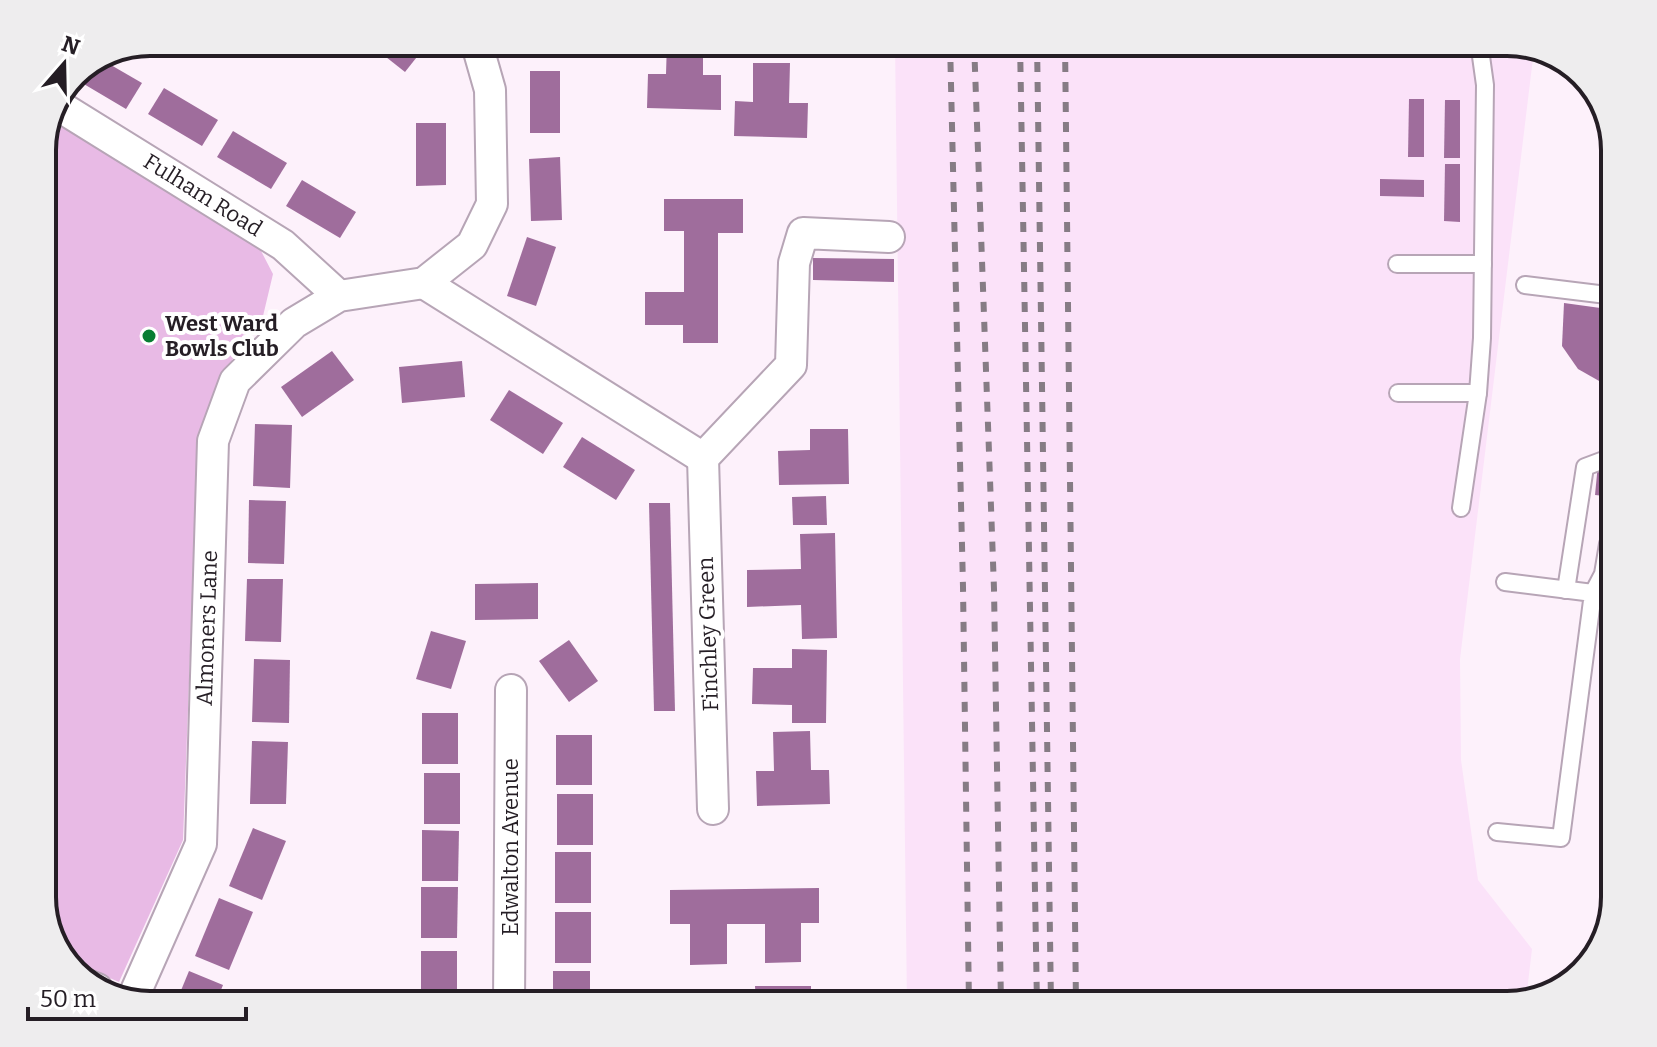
<svg xmlns="http://www.w3.org/2000/svg" width="1657" height="1047" font-family="Bitter,serif">
	<style>
		.built { fill: #fbe2f9 }
		.green { fill: #e8bae5 }
		.building { fill: #9f6d9c }
		.lines { fill: none; stroke-linecap: round; stroke-linejoin: round }
		.service-casing { stroke: #b7a5b6; stroke-width: 20 }
		.minor-casing { stroke: #b7a5b6; stroke-width: 34 }
		.service { stroke: #fff; stroke-width: 16 }
		.minor { stroke: #fff; stroke-width: 30 }
		.rail { stroke: #867c85; stroke-width: 6; stroke-dasharray: 10 10; stroke-linecap: butt }
		.poi-dot { fill: #087d33; stroke: #fff; stroke-width: 3 }
		.labels { text-anchor: middle; dominant-baseline: central; stroke-width: 8; stroke-linejoin: round; paint-order: stroke }
		.street-label { font-size: 22px; fill: #251e25; stroke: #fff }
		.poi-label { font-size: 22px; font-weight: bold; fill: #251e25; stroke: #fff; text-anchor: start }
		.rim { fill: none; stroke: #251e25; stroke-width: 4 }
	</style>
	<rect width="100%" height="100%" fill="#fdf1fb"/>
	<polygon class="built" points="895,42 1507,42 1530,49 1533,58 1460,659 1461,760 1478,880 1532,949 1526,1000 1508,1005 907,1005"/>
	<polygon class="green" points="53,120 237,228 259,247 273,274 263,316 240,345 226,372 198,447 183,840 119,982 63,958 56,951 42,904 42,143"/>
	<g class="building">
		<polygon points="367,42 417,42 424,48 405,72"/>
		<polygon points="507,42 537,42 516,56"/>
		<polygon points="667,42 703,42 703,75 721,75 721,110 647,108 648,74 666,74"/>
		<polygon points="104,61 142,83 126,109 72,77 74,73"/>
		<polygon points="753,63 790,63 789,103 808,103 807,138 734,136 735,101 753,102"/>
		<rect x="530" y="71" width="30" height="62"/>
		<polygon points="164,88 218,120 202,146 148,114"/>
		<polygon points="1409,99 1424,99 1424,157 1408,157"/>
		<polygon points="1445,100 1460,100 1460,158 1444,158"/>
		<polygon points="416,123 446,123 446,185 416,186"/>
		<polygon points="233,131 287,163 271,189 217,157"/>
		<polygon points="560,157 562,220 531,221 529,159"/>
		<polygon points="1445,164 1460,164 1460,222 1444,221"/>
		<polygon points="1380,179 1424,180 1424,197 1380,196"/>
		<polygon points="302,180 356,212 340,238 286,206"/>
		<polygon points="664,199 743,199 743,233 718,233 718,343 683,343 683,325 645,325 645,292 684,292 684,231 664,231"/>
		<polygon points="527,237 556,247 536,306 507,296"/>
		<polygon points="813,258 894,259 894,282 813,280"/>
		<polygon points="1564,303 1615,310 1615,390 1578,369 1562,346"/>
		<polygon points="332,351 354,380 302,417 281,387"/>
		<polygon points="462,361 465,397 402,403 399,367"/>
		<polygon points="509,390 563,423 543,454 490,420"/>
		<polygon points="255,424 292,425 290,488 253,486"/>
		<polygon points="810,429 848,429 849,484 779,485 778,451 810,450"/>
		<polygon points="582,437 635,470 616,500 563,467"/>
		<polygon points="1598,464 1615,466 1615,497 1595,495"/>
		<polygon points="826,496 827,525 793,525 792,497"/>
		<polygon points="249,500 286,501 284,564 248,563"/>
		<polygon points="649,503 670,503 675,711 654,711"/>
		<polygon points="835,533 837,638 802,639 801,605 747,607 747,570 801,569 800,534"/>
		<polygon points="247,579 283,579 281,642 245,641"/>
		<polygon points="538,583 538,619 475,620 475,584"/>
		<polygon points="431,631 466,641 451,689 416,679"/>
		<polygon points="569,640 598,681 569,702 539,661"/>
		<polygon points="792,649 827,650 826,723 792,723 792,705 752,704 753,668 792,668"/>
		<polygon points="254,659 290,660 289,723 252,722"/>
		<rect x="422" y="713" width="36" height="51"/>
		<polygon points="810,731 811,770 829,770 830,804 757,806 756,771 774,771 773,732"/>
		<rect x="556" y="735" width="36" height="50"/>
		<polygon points="252,741 288,742 286,804 250,804"/>
		<rect x="424" y="773" width="36" height="51"/>
		<rect x="557" y="794" width="36" height="51"/>
		<polygon points="253,828 286,841 262,900 229,886"/>
		<polygon points="422,830 459,831 458,881 422,881"/>
		<rect x="555" y="852" width="36" height="51"/>
		<polygon points="421,887 458,887 457,938 421,938"/>
		<polygon points="819,888 819,923 801,923 801,962 765,963 765,924 727,924 727,964 690,965 690,924 670,924 670,890"/>
		<polygon points="219,898 253,912 229,970 195,956"/>
		<rect x="555" y="912" width="36" height="51"/>
		<polygon points="421,951 457,951 457,1002 421,1001"/>
		<polygon points="189,971 223,985 215,1005 175,1005"/>
		<rect x="553" y="971" width="37" height="34"/>
		<polygon points="755,986 811,986 811,1005 756,1005"/>
	</g>
	<g class="lines">
		<g class="service-casing">
			<g id="service">
				<polyline points="1397,264 1483,264"/>
				<polyline points="1525,285 1615,296"/>
				<polyline points="1398,393 1478,393"/>
				<polyline points="1461,508 1478,393 1482,338 1485,85 1479,42"/>
				<polyline points="1566,590 1585,467 1609,458 1615,458"/>
				<polyline points="1593,593 1603,574 1608,544 1615,536"/>
				<polyline points="1497,832 1561,838 1593,593 1505,582"/>
			</g>
		</g>
		<g class="minor-casing">
			<g id="minor">
				<polyline points="59,106 283,245 339,296"/>
				<polyline points="424,283 703,458"/>
				<polyline points="713,809 703,458 791,365 794,263 803,233 889,237"/>
				<polyline points="89,986 97,989"/>
				<polyline points="132,1000 201,844 213,441 235,381 294,323 339,296 424,283 472,245 492,204 490,90 478,48 472,42"/>
				<polyline points="509,1005 511,690"/>
			</g>
		</g>
		<use href="#service" class="service"/>
		<use href="#minor" class="minor"/>
		<g class="rail">
			<polyline points="950,42 963,587 969,1005"/>
			<polyline points="974,42 994,589 1001,1005"/>
			<polyline points="1020,42 1037,1005"/>
			<polyline points="1037,42 1051,1005"/>
			<polyline points="1065,42 1076,1005"/>
		</g>
	</g>
	<circle class="poi-dot" cx="149" cy="336" r="8"/>
	<g class="labels">
		<g class="street-label">
			<text transform="translate(203 195) rotate(32)">Fulham Road</text>
			<text transform="translate(207 628) rotate(-88)">Almoners Lane</text>
			<text transform="translate(708 634) rotate(-92)">Finchley Green</text>
			<text transform="translate(510 847) rotate(-90)">Edwalton Avenue</text>
		</g>
		<g class="poi-label">
			<text x="165" y="323">West Ward<tspan x="165" dy="25">Bowls Club</tspan></text>
		</g>
	</g>
	<path d="M0 0H1657V1047H0ZM150 56H1507A94 94 0 0 1 1601 150V897A94 94 0 0 1 1507 991H150A94 94 0 0 1 56 897V150A94 94 0 0 1 150 56Z" fill="#eeedee" fill-rule="evenodd"/>
	<path class="rim" d="M150 56H1507A94 94 0 0 1 1601 150V897A94 94 0 0 1 1507 991H150A94 94 0 0 1 56 897V150A94 94 0 0 1 150 56Z"/>
	<g transform="translate(64 64) rotate(20)" stroke="#ffffff" stroke-width="6" paint-order="stroke">
	<path d="M0-6L14 30L0 20L-14 30Z" fill="#251e25"/>
	<text y="-12" font-size="22" font-weight="bold" text-anchor="middle" fill="#251e25">N</text>
	</g>
	<path d="M28 1007v12h218v-12" fill="none" stroke="#251e25" stroke-width="4"/>
	<text x="40" y="1007" font-size="24" fill="#251e25" stroke="#ffffff" stroke-width="6" paint-order="stroke">50 m</text>
</svg>
